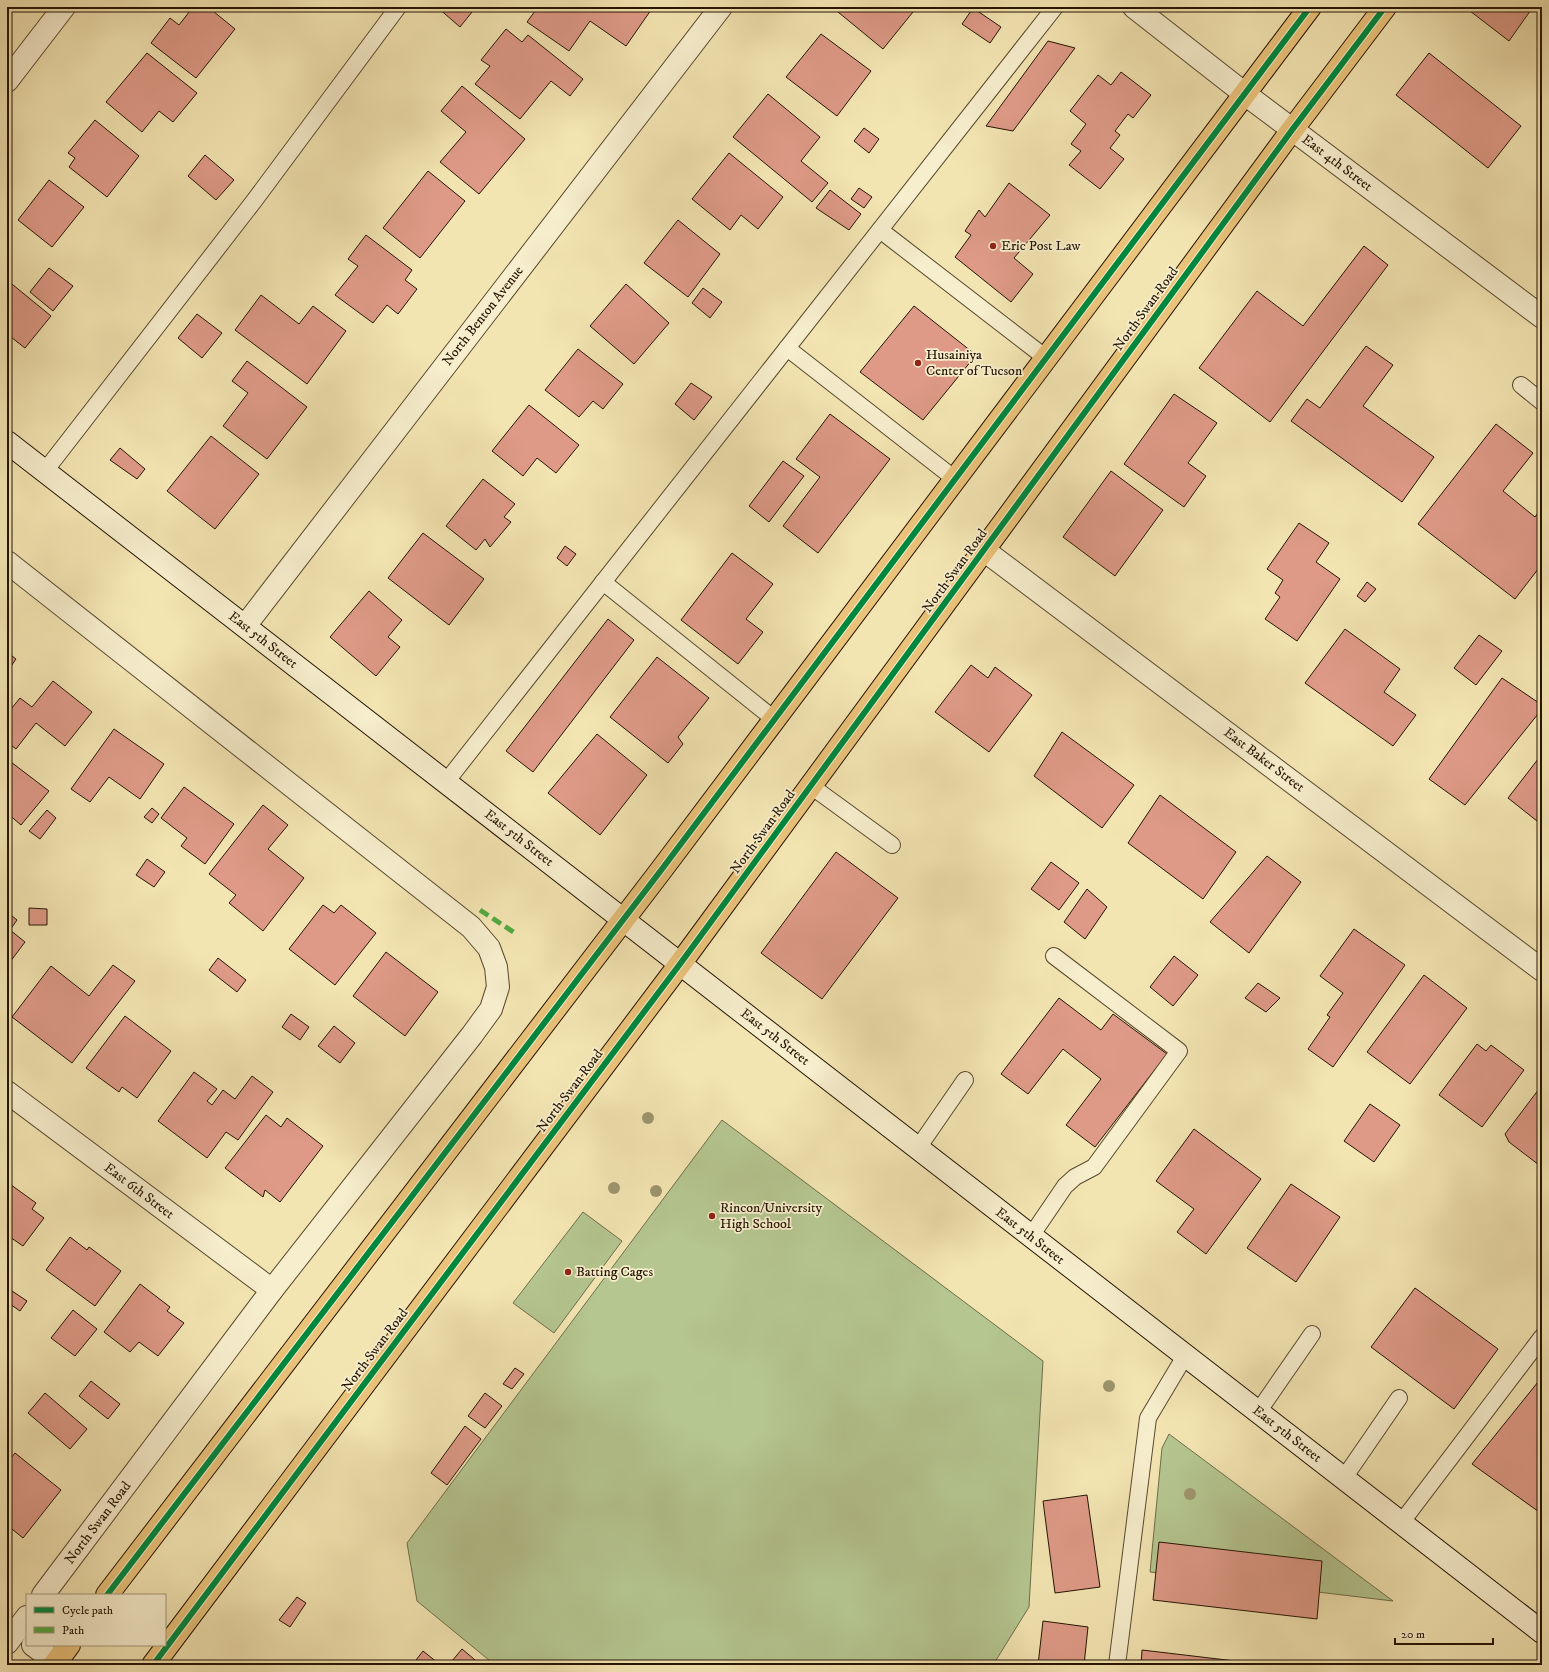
<svg xmlns="http://www.w3.org/2000/svg" width="1549" height="1672" font-family="'IM FELL DW Pica',serif">
	<style>
		.green { fill: #b5c690; stroke: #6d6e49 }
		.building { fill: #de9a87; stroke: #251502 }
		.lines { fill: none; stroke-linecap: round; stroke-linejoin: round }
		.lane-casing { stroke: #58492e; stroke-width: 18 }
		.street-casing { stroke: #58492e; stroke-width: 24 }
		.secondary-casing { stroke: #251502; stroke-width: 24 }
		.primary-casing { stroke: #251502; stroke-width: 24 }
		.lane { stroke: #f7eecd; stroke-width: 16 }
		.street { stroke: #f7eecd; stroke-width: 22 }
		.secondary { stroke: #f7eecd; stroke-width: 22 }
		.primary { stroke: #eac279; stroke-width: 22 }
		.quiet { stroke: #53a940; stroke-width: 5; stroke-dasharray: 10 5; stroke-linecap: butt }
		.cycleway-casing { stroke: #f7eecd; stroke-width: 8 }
		.cycleway { stroke: #00873e; stroke-width: 6 }
		.tree { fill: #9d956d }
		.poi-dot { fill: #8f2418; stroke: #f7eecd; stroke-width: 1.5 }
		.labels { text-anchor: middle; dominant-baseline: central; stroke-width: 3.5; stroke-linejoin: round; paint-order: stroke }
		.street-label { font-size: 14px; fill: #251502; stroke: #f7eecd }
		.poi-label { font-size: 14px; fill: #251502; stroke: #f7eecd; text-anchor: start }
	</style>
	<rect width="100%" height="100%" fill="#f3e5b2"/>
	<filter id="stains"><feTurbulence type="fractalNoise" baseFrequency=".005" numOctaves="4"/><feColorMatrix values="0 0 0 0 .2 0 0 0 0 .09 0 0 0 0 .02 0 0 0 .5 -.17"/></filter>
	<radialGradient id="worn" r=".72"><stop offset=".6" stop-color="#630" stop-opacity="0"/><stop offset="1" stop-color="#630" stop-opacity=".3"/></radialGradient>
	<g class="green">
		<polygon points="722,1120 1043,1361 1029,1607 993,1665 495,1665 417,1601 407,1543"/>
		<polygon points="583,1212 622,1241 554,1333 513,1303"/>
		<polygon points="1169,1434 1393,1601 1150,1572 1162,1448"/>
	</g>
	<g class="building">
		<polygon points="193,7 208,7 235,29 196,78 151,43 170,18 179,25"/>
		<polygon points="437,7 476,7 460,27"/>
		<polygon points="538,7 646,7 651,10 626,46 590,21 569,51 527,22"/>
		<polygon points="842,7 917,7 883,49 838,12"/>
		<polygon points="1473,7 1533,7 1509,41 1470,11"/>
		<polygon points="973,8 1001,27 990,43 962,24"/>
		<polygon points="506,29 522,42 528,35 583,79 570,96 551,81 520,119 475,84 490,66 481,60"/>
		<polygon points="821,34 871,71 837,116 786,77"/>
		<polygon points="1048,41 1075,48 1013,131 986,126"/>
		<polygon points="147,53 197,93 173,122 159,111 142,132 106,102"/>
		<polygon points="1429,53 1521,126 1488,168 1396,95"/>
		<polygon points="1121,72 1151,95 1133,118 1128,114 1115,131 1120,135 1110,148 1124,159 1100,189 1069,165 1081,151 1071,144 1086,124 1070,111 1098,75 1111,85"/>
		<polygon points="462,86 525,139 479,194 440,162 466,132 441,111"/>
		<polygon points="768,94 820,137 801,161 828,183 812,202 733,137"/>
		<polygon points="95,120 139,156 107,197 69,167 75,158 68,153"/>
		<polygon points="864,128 879,139 869,153 854,141"/>
		<polygon points="729,153 783,197 758,229 741,215 730,230 692,199"/>
		<polygon points="205,155 234,180 216,200 188,176"/>
		<polygon points="428,171 465,201 420,258 383,228"/>
		<polygon points="49,180 84,207 52,247 18,220"/>
		<polygon points="1009,183 1050,215 1014,258 1033,274 1011,302 955,257 971,235 965,231 979,210 985,217"/>
		<polygon points="859,188 872,197 864,208 851,199"/>
		<polygon points="830,190 861,214 849,230 816,208"/>
		<polygon points="678,220 720,254 688,297 644,263"/>
		<polygon points="366,235 412,270 405,280 417,289 398,314 387,305 373,323 335,295 358,266 348,259"/>
		<polygon points="1364,246 1388,265 1270,422 1199,368 1257,291 1303,326"/>
		<polygon points="49,268 73,286 53,311 30,292"/>
		<polygon points="7,280 51,316 25,348 7,334"/>
		<polygon points="626,284 669,323 634,364 590,326"/>
		<polygon points="703,288 722,302 710,318 692,303"/>
		<polygon points="261,295 299,324 313,306 346,331 307,384 235,330"/>
		<polygon points="914,306 976,355 923,420 860,372"/>
		<polygon points="197,314 222,333 202,358 178,338"/>
		<polygon points="1366,346 1393,365 1363,406 1434,457 1402,502 1291,421 1307,399 1320,408"/>
		<polygon points="578,349 623,384 603,409 593,401 579,417 545,390"/>
		<polygon points="247,361 307,407 267,459 223,426 248,393 232,381"/>
		<polygon points="691,383 712,397 694,420 675,404"/>
		<polygon points="1174,394 1217,423 1188,463 1206,476 1184,507 1124,464"/>
		<polygon points="529,405 579,445 556,473 537,458 523,476 492,451"/>
		<polygon points="830,414 890,459 818,553 783,526 820,477 796,459"/>
		<polygon points="1496,424 1533,453 1503,491 1535,517 1542,507 1542,564 1515,599 1418,524"/>
		<polygon points="211,436 259,474 215,529 167,491"/>
		<polygon points="120,448 145,469 137,479 110,460"/>
		<polygon points="783,461 804,476 769,522 749,506"/>
		<polygon points="1111,471 1163,510 1115,576 1063,537"/>
		<polygon points="483,479 515,504 504,517 511,522 490,547 485,539 476,550 446,526"/>
		<polygon points="1299,523 1329,543 1316,562 1340,579 1297,641 1265,619 1280,597 1275,593 1283,580 1267,569"/>
		<polygon points="423,533 484,579 449,625 388,578"/>
		<polygon points="565,546 576,554 567,566 557,558"/>
		<polygon points="732,553 773,584 746,619 763,632 738,664 681,620"/>
		<polygon points="1367,582 1376,589 1365,602 1357,596"/>
		<polygon points="369,591 402,620 388,637 400,647 376,676 330,637"/>
		<polygon points="608,619 634,640 533,772 506,751"/>
		<polygon points="1345,629 1400,669 1384,692 1416,715 1393,746 1305,683"/>
		<polygon points="1479,635 1502,651 1476,685 1454,668"/>
		<polygon points="7,652 16,659 7,672"/>
		<polygon points="657,657 709,698 678,737 683,744 668,763 610,717"/>
		<polygon points="971,665 988,678 995,667 1032,695 989,752 935,712"/>
		<polygon points="1502,678 1542,705 1542,709 1465,805 1429,779"/>
		<polygon points="53,681 92,712 65,746 36,723 16,749 7,742 7,714 20,698 32,707"/>
		<polygon points="114,729 164,764 140,799 109,777 90,802 71,789"/>
		<polygon points="1062,732 1134,785 1102,828 1034,776"/>
		<polygon points="597,734 647,775 600,835 548,793"/>
		<polygon points="1542,754 1542,825 1508,798"/>
		<polygon points="7,759 49,791 21,825 7,813"/>
		<polygon points="184,787 234,824 205,864 181,846 187,838 161,818"/>
		<polygon points="1160,795 1236,852 1203,899 1128,843"/>
		<polygon points="263,805 288,825 268,849 304,878 263,931 229,903 236,895 209,874"/>
		<polygon points="152,808 159,814 152,823 144,817"/>
		<polygon points="47,810 56,818 40,839 29,831"/>
		<polygon points="836,852 898,898 822,999 761,953"/>
		<polygon points="1267,856 1301,882 1249,953 1210,922"/>
		<polygon points="147,859 165,872 154,887 136,875"/>
		<polygon points="1051,862 1079,883 1059,910 1031,889"/>
		<polygon points="1087,889 1107,907 1085,939 1064,922"/>
		<polygon points="323,905 334,913 341,905 376,933 335,985 289,949"/>
		<polygon points="29,908 47,909 47,925 29,925"/>
		<polygon points="7,912 17,920 10,930 25,942 7,966"/>
		<polygon points="1354,929 1405,965 1333,1067 1308,1049 1330,1017 1327,1015 1343,993 1320,976"/>
		<polygon points="386,952 438,992 405,1036 353,996"/>
		<polygon points="1174,956 1198,975 1173,1006 1150,987"/>
		<polygon points="218,958 246,980 237,992 209,970"/>
		<polygon points="113,965 135,981 72,1063 12,1017 51,966 89,996"/>
		<polygon points="1424,975 1467,1008 1410,1084 1367,1052"/>
		<polygon points="1258,983 1280,998 1266,1012 1245,998"/>
		<polygon points="1059,998 1101,1030 1113,1014 1167,1054 1095,1147 1066,1125 1101,1079 1063,1049 1028,1094 1001,1074"/>
		<polygon points="291,1014 309,1027 300,1040 282,1027"/>
		<polygon points="125,1016 171,1051 137,1098 122,1087 119,1092 86,1068"/>
		<polygon points="334,1026 355,1043 340,1063 318,1046"/>
		<polygon points="1477,1044 1486,1051 1491,1045 1524,1070 1482,1127 1439,1095"/>
		<polygon points="194,1072 217,1089 207,1101 212,1105 223,1090 235,1099 252,1076 273,1092 238,1140 226,1132 207,1158 158,1121"/>
		<polygon points="1542,1085 1542,1161 1539,1165 1509,1142 1505,1134"/>
		<polygon points="1370,1104 1400,1125 1374,1162 1344,1141"/>
		<polygon points="266,1115 281,1127 287,1118 323,1146 280,1202 265,1190 263,1197 225,1168"/>
		<polygon points="1194,1129 1261,1179 1206,1254 1177,1232 1194,1209 1156,1181"/>
		<polygon points="7,1182 36,1203 32,1209 44,1218 23,1246 7,1235"/>
		<polygon points="1291,1184 1340,1217 1296,1282 1247,1248"/>
		<polygon points="70,1237 87,1250 89,1247 121,1271 95,1306 46,1270"/>
		<polygon points="140,1284 170,1307 167,1311 184,1323 158,1356 139,1342 130,1352 104,1332"/>
		<polygon points="1415,1288 1498,1349 1454,1409 1371,1347"/>
		<polygon points="9,1289 27,1301 20,1311 7,1302 7,1293"/>
		<polygon points="73,1310 97,1329 75,1356 51,1338"/>
		<polygon points="515,1368 524,1374 512,1389 503,1384"/>
		<polygon points="1542,1377 1542,1514 1472,1464"/>
		<polygon points="91,1381 120,1404 108,1419 79,1396"/>
		<polygon points="45,1393 87,1429 70,1449 28,1413"/>
		<polygon points="485,1393 502,1406 485,1428 468,1416"/>
		<polygon points="465,1426 481,1439 447,1485 431,1473"/>
		<polygon points="15,1453 61,1490 23,1538 7,1525 7,1463"/>
		<polygon points="1087,1495 1100,1587 1055,1593 1043,1501"/>
		<polygon points="1159,1542 1322,1561 1317,1619 1153,1600"/>
		<polygon points="297,1597 306,1603 290,1627 279,1620"/>
		<polygon points="1043,1621 1088,1627 1084,1665 1038,1665"/>
		<polygon points="462,1649 481,1665 457,1665 452,1661"/>
		<polygon points="1142,1650 1269,1665 1141,1665"/>
		<polygon points="423,1651 438,1663 437,1665 413,1664"/>
	</g>
	<g class="lines">
		<g class="lane-casing">
			<g id="lane">
				<polyline points="880,230 1046,358"/>
				<polyline points="787,348 955,479"/>
				<polyline points="1521,385 1542,402"/>
				<polyline points="45,471 254,201 398,7"/>
				<polyline points="603,582 774,719"/>
				<polyline points="446,782 1055,7"/>
				<polyline points="811,786 892,845"/>
				<polyline points="918,1148 965,1080"/>
				<polyline points="1031,1236 1065,1186 1075,1177 1094,1167 1179,1051 1054,956"/>
				<polyline points="1258,1412 1312,1334"/>
				<polyline points="1344,1478 1399,1398"/>
				<polyline points="1401,1523 1542,1337"/>
				<polyline points="1117,1665 1148,1418 1185,1356"/>
			</g>
		</g>
		<g class="street-casing">
			<g id="street">
				<polyline points="1134,7 1245,94 1542,317"/>
				<polyline points="7,81 64,7"/>
				<polyline points="985,551 1542,970"/>
				<polyline points="7,562 471,927 489,948 496,967 498,987 491,1009 472,1035 272,1290 43,1595"/>
				<polyline points="245,626 721,7"/>
				<polyline points="7,1092 272,1290"/>
				<polyline points="7,1643 27,1617"/>
				<polyline points="33,1645 60,1665"/>
			</g>
		</g>
		<g class="secondary-casing">
			<polyline id="secondary" points="7,442 1542,1632"/>
		</g>
		<g class="primary-casing">
			<g id="primary">
				<polyline points="107,1595 662,869 1310,7"/>
				<polyline points="54,1665 69,1645"/>
				<polyline points="153,1665 680,964 1292,130 1385,7"/>
			</g>
		</g>
		<use href="#lane" class="lane"/>
		<use href="#street" class="street"/>
		<use href="#secondary" class="secondary"/>
		<use href="#primary" class="primary"/>
		<polyline class="quiet" points="480,910 515,933"/>
		<g class="cycleway-casing">
			<g id="cycleway">
				<polyline points="107,1595 662,869 1310,7"/>
				<polyline points="153,1665 680,964 1292,130 1385,7"/>
			</g>
		</g>
		<use href="#cycleway" class="cycleway"/>
	</g>
	<g class="tree">
		<circle cx="648" cy="1118" r="6"/>
		<circle cx="614" cy="1188" r="6"/>
		<circle cx="656" cy="1191" r="6"/>
		<circle cx="1109" cy="1386" r="6"/>
		<circle cx="1190" cy="1494" r="6"/>
	</g>
	<g class="poi-dot">
		<circle cx="993" cy="246" r="4"/>
		<circle cx="918" cy="363" r="4"/>
		<circle cx="712" cy="1216" r="4"/>
		<circle cx="568" cy="1272" r="4"/>
	</g>
	<g class="labels">
		<g class="street-label">
			<text transform="translate(1337 163) rotate(37)">East 4th Street</text>
			<text transform="translate(1146 309) rotate(-54)">North Swan Road</text>
			<text transform="translate(483 316) rotate(-52)">North Benton Avenue</text>
			<text transform="translate(955 571) rotate(-54)">North Swan Road</text>
			<text transform="translate(263 640) rotate(38)">East 5th Street</text>
			<text transform="translate(1264 760) rotate(37)">East Baker Street</text>
			<text transform="translate(763 832) rotate(-54)">North Swan Road</text>
			<text transform="translate(519 838) rotate(38)">East 5th Street</text>
			<text transform="translate(775 1037) rotate(38)">East 5th Street</text>
			<text transform="translate(570 1091) rotate(-53)">North Swan Road</text>
			<text transform="translate(139 1191) rotate(37)">East 6th Street</text>
			<text transform="translate(1030 1236) rotate(38)">East 5th Street</text>
			<text transform="translate(375 1350) rotate(-53)">North Swan Road</text>
			<text transform="translate(1287 1434) rotate(38)">East 5th Street</text>
			<text transform="translate(98 1523) rotate(-53)">North Swan Road</text>
		</g>
		<g class="poi-label">
			<text x="1001" y="246">Eric Post Law</text>
			<text x="926" y="355">Husainiya<tspan x="926" dy="16">Center of Tucson</tspan></text>
			<text x="720" y="1208">Rincon/University<tspan x="720" dy="16">High School</tspan></text>
			<text x="576" y="1272">Batting Cages</text>
		</g>
	</g>
	<rect width="1549" height="1672" fill="none" stroke="#f3e5b2" stroke-width="24"/>
	<rect x="8" y="8" width="1533" height="1656" fill="none" stroke="#251502" stroke-width="2"/>
	<rect x="12" y="12" width="1525" height="1648" fill="none" stroke="#251502"/>
	<rect x="26" y="1594" width="140" height="52" fill="#f7eecd" stroke="#a3977c"/>
	<rect x="34" y="1607" width="20" height="6" fill="#00873e" stroke="#a3977c"/>
	<text x="62" y="1614" font-size="12" fill="#251502">Cycle path</text>
	<rect x="34" y="1627" width="20" height="6" fill="#53a940" stroke="#a3977c"/>
	<text x="62" y="1634" font-size="12" fill="#251502">Path</text>
	<path d="M1395 1638v6h98v-6" fill="none" stroke="#251502" stroke-width="2"/>
	<text x="1401" y="1638" font-size="12" fill="#251502" stroke="#f7eecd" stroke-width="3" paint-order="stroke">20 m</text>
	<rect width="100%" height="100%" filter="url(#stains)"/>
	<rect width="100%" height="100%" fill="url(#worn)"/>
</svg>
